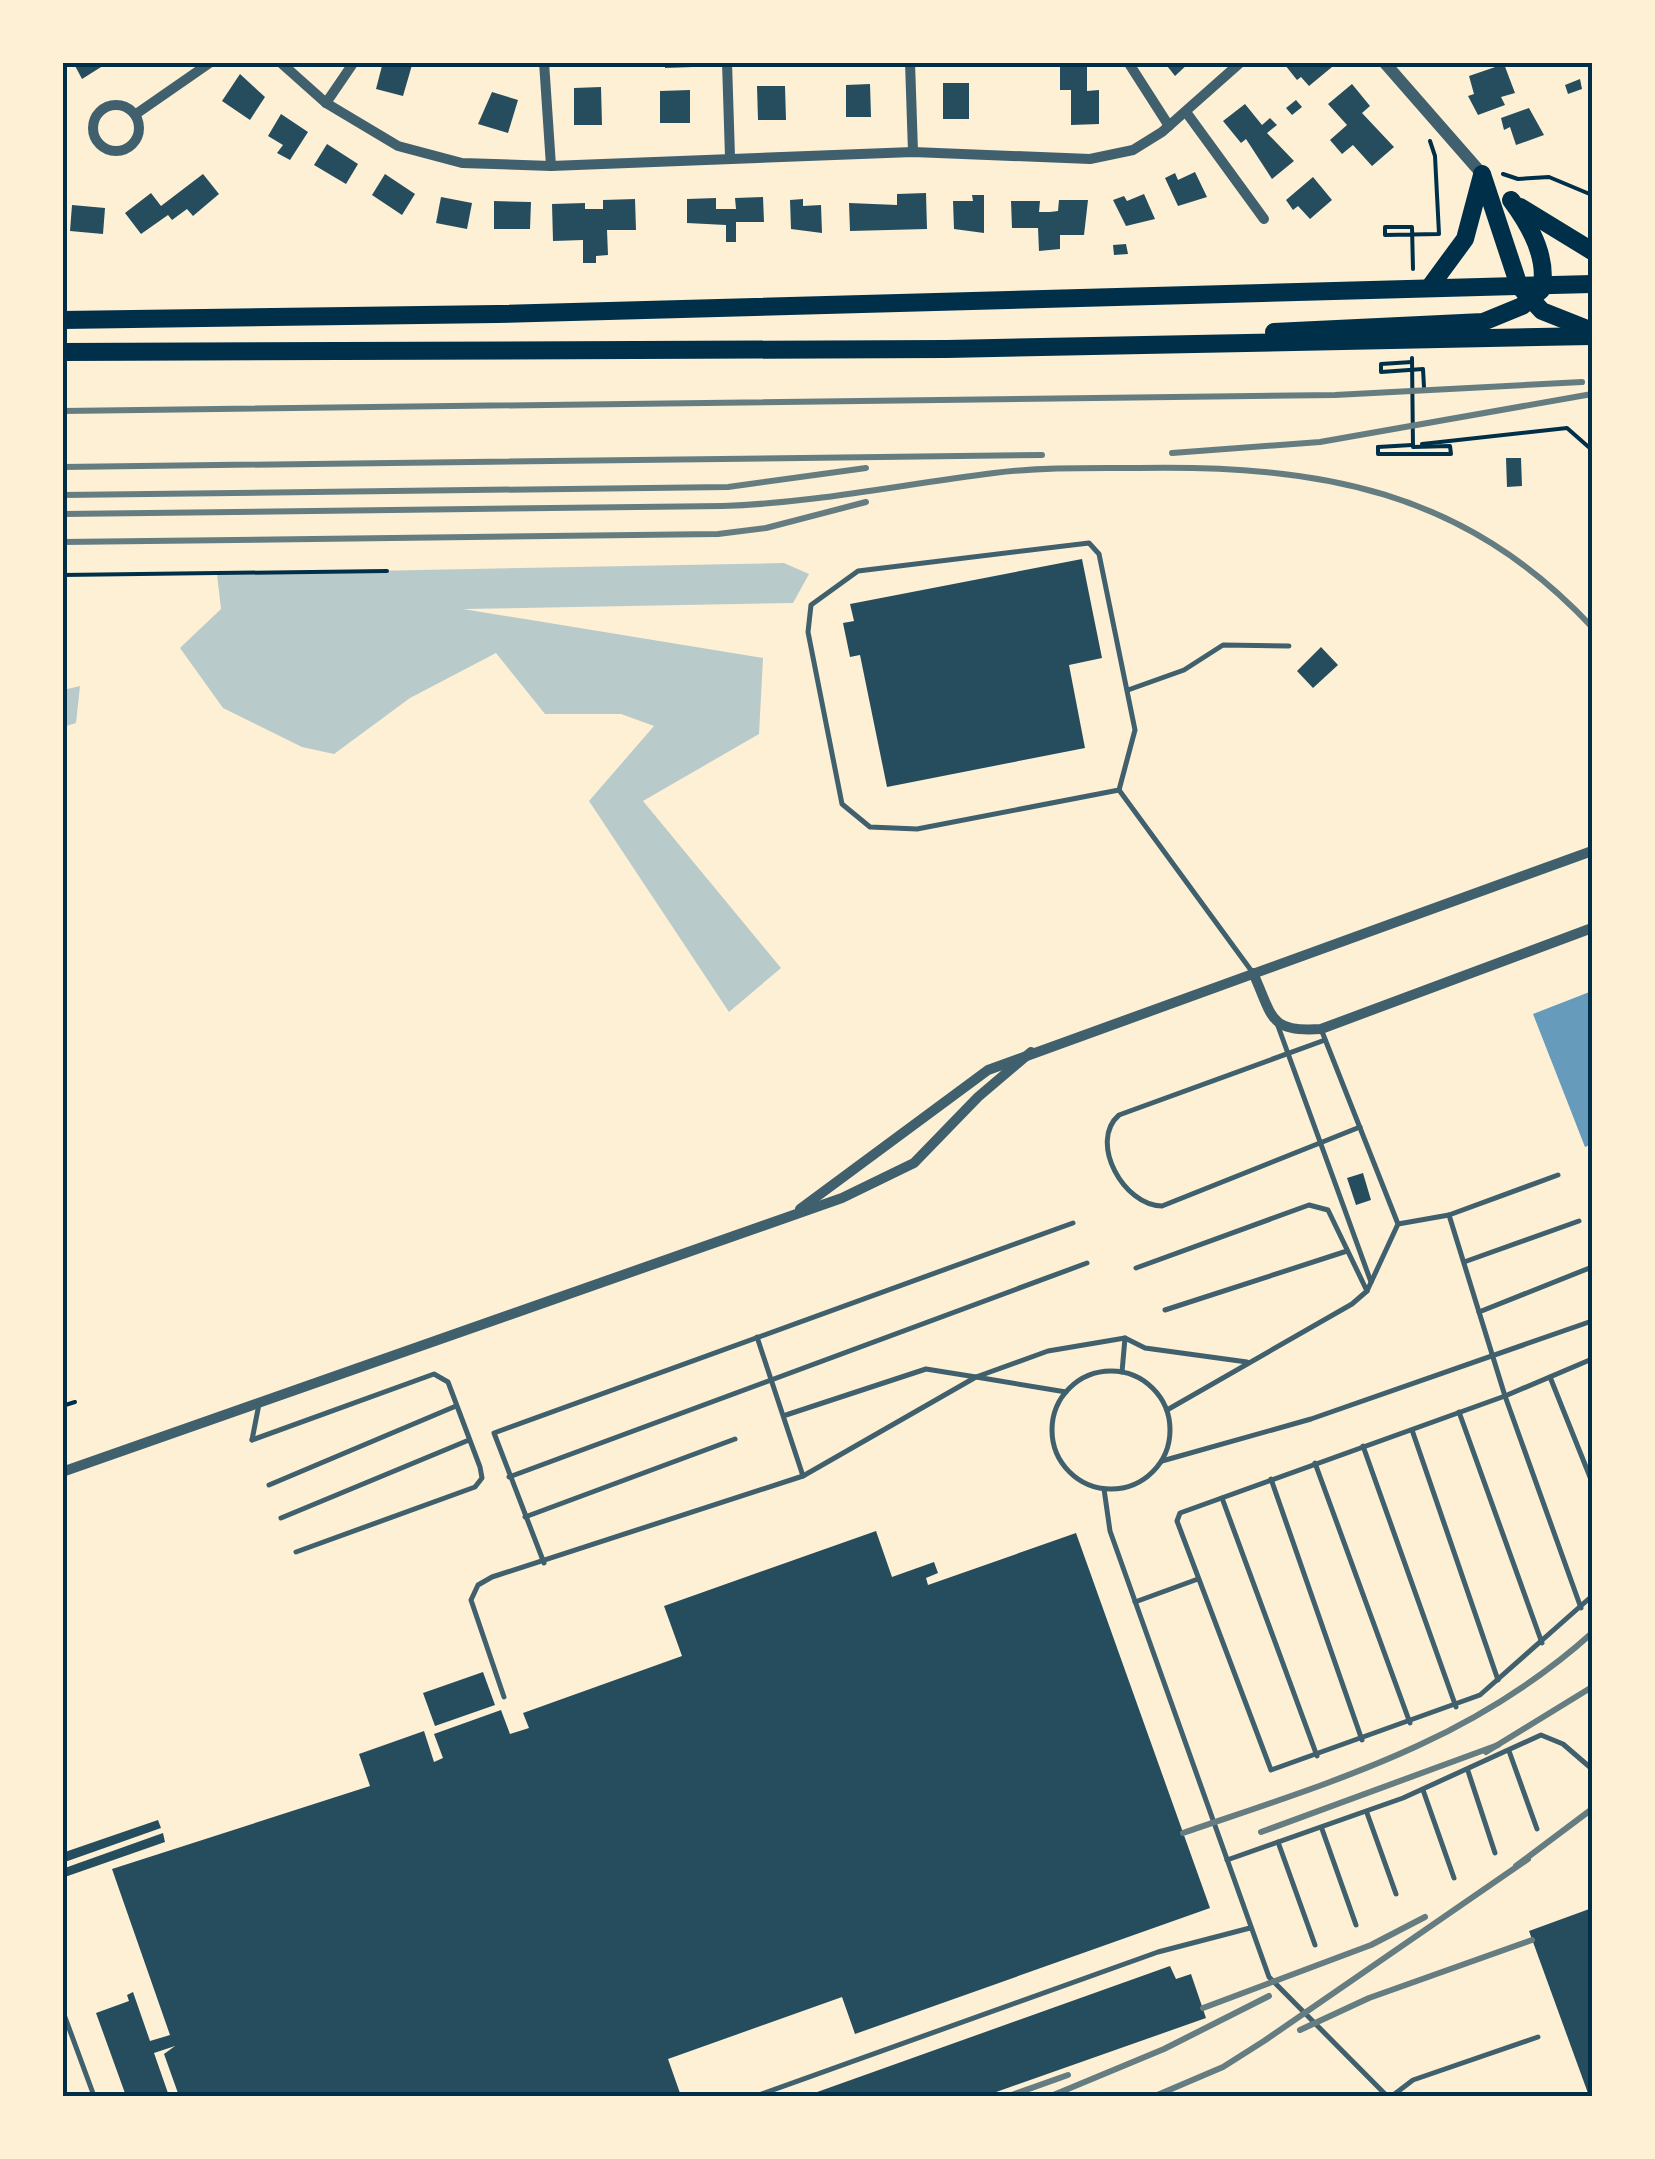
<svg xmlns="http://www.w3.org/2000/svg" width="1655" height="2159" font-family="Arial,sans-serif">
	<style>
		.green { fill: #b9caca }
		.water { fill: #669bbc }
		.building { fill: #264d5e }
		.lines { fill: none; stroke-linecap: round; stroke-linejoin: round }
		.path { stroke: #003049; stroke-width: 4 }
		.service { stroke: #3f606c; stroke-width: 5 }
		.minor { stroke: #3f606c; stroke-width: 10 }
		.tertiary { stroke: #3f606c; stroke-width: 12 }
		.trunk { stroke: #003049; stroke-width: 18 }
		.rail { stroke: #657d81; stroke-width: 6 }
		.neatline { fill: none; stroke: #003049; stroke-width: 4 }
	</style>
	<rect width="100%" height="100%" fill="#fdf0d5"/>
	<g class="green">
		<polygon points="784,563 809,574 793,603 463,609 763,658 759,734 643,801 781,968 729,1012 589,801 654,726 621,714 545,714 496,653 410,698 334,754 302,747 223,708 180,648 221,609 217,574"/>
		<polygon points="80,686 76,723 63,727 63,690"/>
	</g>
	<polygon class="water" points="1592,991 1592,1144 1585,1147 1533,1014"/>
	<g class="building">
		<polygon points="73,62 109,62 82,79"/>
		<polygon points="383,62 412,65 403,96 376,89"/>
		<polygon points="665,62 693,62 693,67 665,68"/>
		<polygon points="1060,62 1087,62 1087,91 1099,90 1099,124 1071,125 1071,90 1060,90"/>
		<polygon points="1164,62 1190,62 1175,76"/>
		<polygon points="1289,62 1328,62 1332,67 1309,86 1301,77 1297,80 1285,65"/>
		<polygon points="1504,64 1515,93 1501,97 1505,105 1478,115 1468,96 1474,94 1469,76"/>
		<polygon points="240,74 265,97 250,120 222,101"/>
		<polygon points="1580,79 1582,89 1568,94 1565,85"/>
		<rect x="943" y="83" width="26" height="36"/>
		<polygon points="870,84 871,117 846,117 846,85"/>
		<polygon points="1352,84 1370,106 1362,113 1394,147 1372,166 1353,145 1342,154 1330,140 1347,125 1328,104"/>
		<polygon points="757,86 785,86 786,120 758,120"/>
		<polygon points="601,87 602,125 574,125 574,88"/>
		<polygon points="690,90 690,123 660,123 660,91"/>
		<polygon points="492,92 518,100 508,133 478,124"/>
		<polygon points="1296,100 1302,107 1292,115 1286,108"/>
		<polygon points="1245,104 1262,125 1270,118 1277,125 1267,133 1294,161 1272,179 1246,139 1241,143 1223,121"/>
		<polygon points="1529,108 1544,135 1516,145 1510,127 1504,130 1501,118"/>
		<polygon points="281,114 308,132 290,160 277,153 283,145 268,136"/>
		<polygon points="327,144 358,164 346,184 314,165"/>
		<polygon points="1195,172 1207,197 1178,206 1165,178 1175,173 1178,180"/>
		<polygon points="203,174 219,194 193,216 187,209 172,220 168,215 141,234 125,213 151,193 161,206"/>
		<polygon points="385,174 415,194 402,215 372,195"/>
		<polygon points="1313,177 1332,200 1310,219 1298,206 1293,210 1286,200"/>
		<polygon points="926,193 927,229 850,231 849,203 897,205 897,194"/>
		<polygon points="1144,194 1155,219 1126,226 1113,200 1124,196 1127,201"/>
		<polygon points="972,195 984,195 984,233 954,229 953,201 973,201"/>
		<polygon points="441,197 472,203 467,229 436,223"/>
		<polygon points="763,197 764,222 736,222 736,242 726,242 726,225 687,223 687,199 716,198 716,209 736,209 735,198"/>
		<polygon points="635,199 636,230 607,230 608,255 596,256 596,263 583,263 583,240 553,241 552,204 585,203 585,209 603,209 603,200"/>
		<polygon points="803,199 803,206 821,205 822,233 791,229 790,200"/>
		<polygon points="1059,200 1088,200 1084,235 1060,235 1060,249 1039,251 1038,228 1012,228 1011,201 1040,201 1039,212 1050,212 1058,211"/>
		<polygon points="494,201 531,202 530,229 494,229"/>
		<polygon points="72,205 105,208 103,234 70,231"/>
		<polygon points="1126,244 1128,254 1114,255 1113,245"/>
		<polygon points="1506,458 1521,458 1522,486 1507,487"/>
		<polygon points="1082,559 1102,658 1069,665 1085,748 887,787 860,655 850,657 843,623 854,621 850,604"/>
		<polygon points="1321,647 1338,665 1313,688 1297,671"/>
		<polygon points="1363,1173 1371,1200 1356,1205 1347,1178"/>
		<polygon points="876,1531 892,1577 934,1562 938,1573 926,1578 928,1585 1076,1533 1210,1908 855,2034 842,1997 668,2059 681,2096 179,2096 164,2054 175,2046 154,2053 169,2096 126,2096 96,2013 129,2001 127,1995 133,1992 150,2041 170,2035 112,1869 370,1786 359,1754 424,1731 434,1762 443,1758 434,1734 501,1710 510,1734 529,1728 523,1713 682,1656 664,1606"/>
		<polygon points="483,1672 495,1705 435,1726 423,1693"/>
		<polygon points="158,1820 161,1828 62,1863 62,1853"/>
		<polygon points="163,1833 165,1842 62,1878 62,1869"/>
		<polygon points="1592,1908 1592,2096 1589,2096 1529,1931"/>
		<polygon points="1170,1966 1176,1979 1191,1974 1206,2018 985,2096 806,2096"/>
	</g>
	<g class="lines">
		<g class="path">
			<polyline points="1503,174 1518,179 1549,177 1592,195"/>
			<polyline points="1413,269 1412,227 1385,227 1385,235 1439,234 1435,156 1430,141"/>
			<polyline points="1412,362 1381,364 1381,372 1423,369 1424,387"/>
			<polyline points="1422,444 1567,428 1592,450"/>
			<polyline points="1378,447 1378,454 1451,454 1450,446 1413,447 1412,358"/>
			<polyline points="1378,447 1412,445"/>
			<polyline points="62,575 387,571"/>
			<polyline points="62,1406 75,1402"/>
		</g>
		<g class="service">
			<polygon points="1089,543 1099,554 1135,730 1119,790 917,829 870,827 842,804 808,632 811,605 858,571"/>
			<polyline points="1128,690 1184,670 1223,645 1289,646"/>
			<polyline points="1119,790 1253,973"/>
			<polyline points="1278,1026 1371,1282"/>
			<path d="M 1325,1040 L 1119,1115 C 1088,1142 1124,1206 1162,1206 L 1360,1127"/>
			<polyline points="1449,1215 1505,1396 1581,1608"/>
			<polyline points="1398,1224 1449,1215 1558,1175"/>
			<polyline points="1464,1262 1579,1221"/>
			<polyline points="1136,1268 1309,1205 1328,1210 1367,1291"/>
			<polyline points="1165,1310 1347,1251"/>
			<polyline points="1479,1312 1592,1267"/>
			<polyline points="757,1337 803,1476"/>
			<polyline points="1592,1359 1505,1396 1180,1513 1177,1521 1271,1770 1480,1695 1592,1596"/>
			<circle cx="1111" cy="1430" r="59"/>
			<polyline points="1122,1372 1125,1338"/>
			<polyline points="1550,1377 1592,1482"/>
			<polyline points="1167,1410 1352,1304 1367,1291 1398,1224 1321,1029"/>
			<polyline points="1459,1412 1542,1643"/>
			<polyline points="786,1415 926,1369 976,1377 1048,1351 1125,1338 1145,1348 1247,1362"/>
			<polyline points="1412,1430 1498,1680"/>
			<polyline points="252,1440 434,1374 448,1382 480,1467 482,1478 475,1487 296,1552"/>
			<polyline points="252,1440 259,1404"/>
			<polyline points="1363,1446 1456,1707"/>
			<polyline points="1162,1461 1311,1419 1592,1321"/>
			<polyline points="1315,1463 1410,1723"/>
			<polyline points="509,1477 1087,1263"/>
			<polyline points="1271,1479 1362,1740"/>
			<polyline points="269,1485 456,1406"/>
			<polyline points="1104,1489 1110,1531 1269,1977 1387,2096"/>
			<polyline points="1222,1498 1317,1756"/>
			<polyline points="525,1517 735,1439"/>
			<polyline points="281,1518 469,1440"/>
			<polyline points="544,1563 494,1433 1073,1223"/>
			<polyline points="1135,1602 1198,1579"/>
			<polyline points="504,1697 471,1600 478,1585 492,1577 803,1476 976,1377 1066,1392"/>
			<polyline points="1509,1751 1537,1829"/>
			<polyline points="1468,1771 1495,1853"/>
			<polyline points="1423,1790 1454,1878"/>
			<polyline points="1367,1813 1396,1894"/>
			<polyline points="1322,1829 1356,1925"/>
			<polyline points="1278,1842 1315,1945"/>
			<polyline points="1227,1860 1403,1798 1541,1735 1563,1744 1592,1769"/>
			<polyline points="62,2009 94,2096"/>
			<polyline points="756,2096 1158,1952 1250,1928"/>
			<polyline points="1392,2096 1413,2080 1538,2037"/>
		</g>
		<g class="minor">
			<polyline points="280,62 326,103 398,146 462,163 551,166 913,152 1090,159 1133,150 1162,132 1241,62"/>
			<polyline points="544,62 551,166"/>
			<polyline points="727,62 730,157"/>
			<polyline points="910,62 913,152"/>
			<polyline points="1128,62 1169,126"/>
			<polyline points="326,103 354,62"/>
			<circle cx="116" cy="128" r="23"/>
			<polyline points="1186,112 1264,219"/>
			<polyline points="136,114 211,62"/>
			<path d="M 1253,973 C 1273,1016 1268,1033 1321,1029 L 1592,928"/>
			<polyline points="800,1209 988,1070 1592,851"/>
			<polyline points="62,1472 842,1198 914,1163 978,1097 1031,1052"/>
		</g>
		<polyline class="tertiary" points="1384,62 1482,174"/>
		<g class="trunk">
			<polyline points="1482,174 1519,286 1542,311 1590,330"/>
			<polyline points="1520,207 1592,251"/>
			<polyline points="1429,288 1465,239 1482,175"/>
			<polyline points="62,320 497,314 1592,284"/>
			<path d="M 1274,332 L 1483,322 L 1522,306 L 1541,290 C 1549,258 1529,224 1511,200"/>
			<polyline points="62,352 947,349 1592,336"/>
		</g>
		<g class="rail">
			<polyline points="62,411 1335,395 1582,382"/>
			<polyline points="1172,453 1320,442 1592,394"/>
			<polyline points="62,467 1042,455"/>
			<polyline points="62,495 728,487 866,468"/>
			<path d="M 62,514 L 723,506 C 814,503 904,484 994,473 C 1041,467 1090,468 1138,468 C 1319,465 1463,489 1592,627"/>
			<polyline points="62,542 718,534 766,528 866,502"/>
			<polyline points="1486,1752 1592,1687"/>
			<polyline points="1261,1832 1498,1745"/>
			<path d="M 1183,1833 C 1334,1781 1471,1742 1592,1633"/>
			<polyline points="1516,1866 1592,1809"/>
			<polyline points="1203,2008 1371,1945 1425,1917"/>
			<polyline points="1300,2030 1369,1998 1532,1940"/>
			<polyline points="1009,2096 1068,2075"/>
			<polyline points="1051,2096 1164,2049 1269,1996"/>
			<polyline points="1155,2096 1223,2067 1264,2041 1528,1859"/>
		</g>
	</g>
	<rect width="1655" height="2159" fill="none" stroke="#fdf0d5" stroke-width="130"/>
	<rect x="65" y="65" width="1525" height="2029" class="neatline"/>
</svg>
